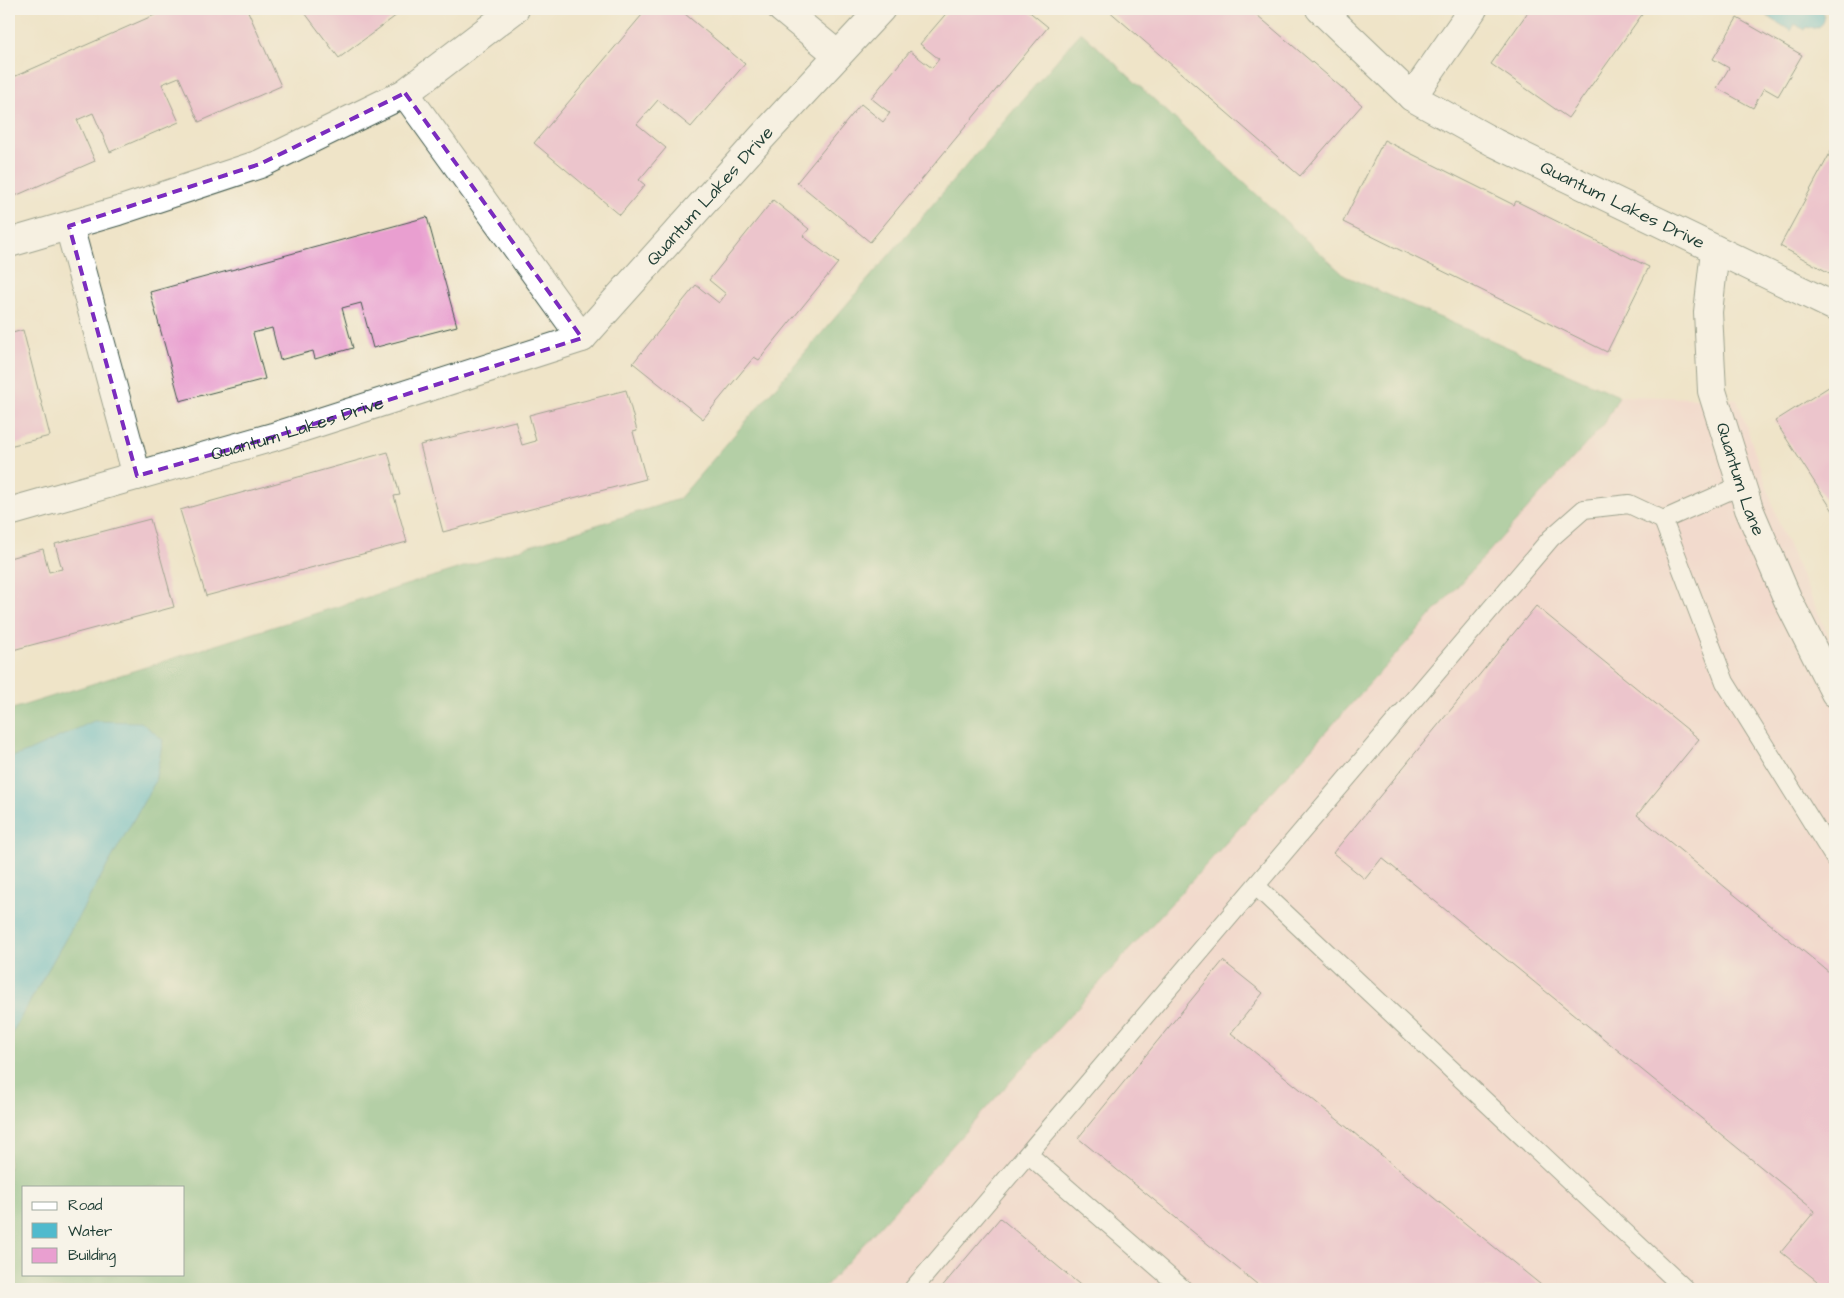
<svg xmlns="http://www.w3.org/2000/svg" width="1844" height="1298" font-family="'Architects Daughter',sans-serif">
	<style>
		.built { fill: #f7cfd2 }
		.forest { fill: #6db67d; stroke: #467a58; fill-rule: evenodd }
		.water { fill: #50bacd; stroke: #387c80 }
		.building { fill: #e99fd0 }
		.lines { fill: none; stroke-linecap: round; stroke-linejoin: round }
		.lane-casing { stroke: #3e564a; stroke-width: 20 }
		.street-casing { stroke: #3e564a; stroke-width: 30 }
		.lane { stroke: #fff; stroke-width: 18 }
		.street { stroke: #fff; stroke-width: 28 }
		.marked { fill: none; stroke: #7b2cbf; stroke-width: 4; stroke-dasharray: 10 6; stroke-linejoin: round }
		.labels { text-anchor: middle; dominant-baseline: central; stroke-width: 4.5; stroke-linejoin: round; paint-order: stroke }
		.street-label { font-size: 18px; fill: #1f3d34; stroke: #f7f3e8 }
	</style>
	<rect width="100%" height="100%" fill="#f7f3e8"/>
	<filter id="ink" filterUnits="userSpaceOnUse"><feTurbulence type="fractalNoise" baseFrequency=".02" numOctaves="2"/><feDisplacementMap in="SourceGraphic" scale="10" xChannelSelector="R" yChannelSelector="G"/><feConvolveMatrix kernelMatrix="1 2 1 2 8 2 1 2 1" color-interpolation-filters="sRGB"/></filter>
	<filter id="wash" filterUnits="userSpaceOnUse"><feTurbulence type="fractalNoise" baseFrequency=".0096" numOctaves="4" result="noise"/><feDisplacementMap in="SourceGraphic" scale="20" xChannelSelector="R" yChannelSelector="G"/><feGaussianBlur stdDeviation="1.12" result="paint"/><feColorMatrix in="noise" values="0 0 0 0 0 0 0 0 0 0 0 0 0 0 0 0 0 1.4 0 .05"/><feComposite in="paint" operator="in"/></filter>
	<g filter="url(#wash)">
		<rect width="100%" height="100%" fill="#efe4c8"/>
		<polygon class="built" points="1619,396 1737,399 1782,532 1835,651 1835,1289 823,1289 1605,423"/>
		<path class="forest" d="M 1081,32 L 1345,276 L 1619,396 L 1605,423 L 823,1289 L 9,1289 L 9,1038 L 155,782 L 163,740 L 27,752 L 9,758 L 9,710 L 679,499 ZM 24,1187 L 184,1187 L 184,1274 L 24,1274 Z"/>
		<g class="water">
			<path d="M 1769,9 L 1821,9 C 1830,21 1819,32 1806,27 L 1804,30 L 1795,24 L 1791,31 L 1767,16 L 1770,10 Z"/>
			<polygon points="94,721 141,722 163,740 155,782 9,1038 9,758 27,752"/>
		</g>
		<g id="blocks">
			<g class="building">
				<polygon points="168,9 247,9 281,86 199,122 179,77 162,84 179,122 110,152 93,113 77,120 95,161 15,196 9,182 9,79"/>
				<polygon points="302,9 405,9 339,58"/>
				<polygon points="647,9 679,9 745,64 691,127 658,100 637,124 666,148 639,180 645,185 620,215 534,143"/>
				<polygon points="950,9 1026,9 1048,27 870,242 797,182 861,104 883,122 890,113 871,98 910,51 932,68 939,59 920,44"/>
				<polygon points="1107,9 1250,9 1362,105 1300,176"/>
				<polygon points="1530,9 1646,9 1568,118 1491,64"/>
				<polygon points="1737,18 1802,55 1778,96 1764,88 1753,108 1717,88 1729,68 1713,59"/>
				<polygon points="1384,140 1514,205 1516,201 1649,267 1607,352 1343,222"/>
				<polygon points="1835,144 1835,276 1780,246"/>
				<polygon points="773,200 809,229 803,236 838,263 759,360 754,357 703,419 633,363 696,285 719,303 726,294 709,280"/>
				<polygon points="427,217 457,326 373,348 361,303 342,308 353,348 315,359 313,351 280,360 272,328 253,333 265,379 180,401 150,292"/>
				<polygon points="23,330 50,436 9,446 9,334"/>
				<polygon points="1835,383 1835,514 1775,421"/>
				<polygon points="626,390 637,431 633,432 646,479 443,532 420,445 515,421 522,445 536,441 529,415"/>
				<polygon points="388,452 400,495 394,496 407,542 206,596 180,510"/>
				<polygon points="150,519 174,607 9,651 9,558 43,549 49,572 62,569 55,544"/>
				<polygon points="1536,606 1699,739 1637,815 1835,977 1835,1287 1834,1289 1827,1289 1781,1252 1815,1211 1382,858 1365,879 1333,853"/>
				<polygon points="1223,961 1263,993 1231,1033 1546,1289 1263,1289 1078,1138"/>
				<polygon points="1000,1218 1085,1289 940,1289"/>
			</g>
		</g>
	</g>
	<g filter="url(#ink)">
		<use href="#blocks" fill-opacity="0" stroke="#3e564a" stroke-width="1"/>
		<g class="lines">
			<g class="lane-casing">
				<g id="lane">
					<polyline points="1663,520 1725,682 1835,859"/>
					<polyline points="1256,886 1685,1289"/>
					<polyline points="1028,1154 1183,1289"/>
					<polyline points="913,1289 1551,538 1584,509 1629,504 1663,520 1742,485"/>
				</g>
			</g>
			<g class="street-casing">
				<g id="street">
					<polyline points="782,9 838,55"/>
					<path id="s1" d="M 1320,9 L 1412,97 L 1495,143 L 1835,307"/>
					<polyline points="405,93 582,338"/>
					<polyline points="1412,97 1473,9"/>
					<polyline points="69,226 137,476"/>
					<polyline points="9,243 118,211 260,164 405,93 515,9"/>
					<path id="s2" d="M 1715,250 L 1708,312 L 1712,391 L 1749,509 L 1788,600 L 1835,693"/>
					<path id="s3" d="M 9,512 L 273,437 L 582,338 L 763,136 L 881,9"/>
				</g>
			</g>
			<use href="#lane" class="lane"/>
			<use href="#street" class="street"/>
		</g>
	</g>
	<path d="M0 0H1844V1298H0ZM 405,93 L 582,338 L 273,437 L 137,476 L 69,226 L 260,164 Z" fill="#efe4c8" fill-opacity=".55" fill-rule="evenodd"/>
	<path class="marked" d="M 405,93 L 582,338 L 273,437 L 137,476 L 69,226 L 260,164 Z"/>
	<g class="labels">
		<g class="street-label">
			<text stroke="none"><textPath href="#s3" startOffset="790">Quantum Lakes Drive</textPath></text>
			<text stroke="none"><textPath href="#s1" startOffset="364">Quantum Lakes Drive</textPath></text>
			<text stroke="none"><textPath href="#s3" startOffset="300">Quantum Lakes Drive</textPath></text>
			<text stroke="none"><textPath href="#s2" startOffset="234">Quantum Lane</textPath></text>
		</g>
	</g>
	<rect width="1844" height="1298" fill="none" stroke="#f7f3e8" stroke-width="30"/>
	<rect x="22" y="1186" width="162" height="90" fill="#f7f3e8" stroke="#a1aaa0"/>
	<rect x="32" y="1202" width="25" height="8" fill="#ffffff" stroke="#a1aaa0"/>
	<text x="68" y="1210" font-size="15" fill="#1f3d34">Road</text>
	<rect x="32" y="1223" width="25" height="15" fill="#50bacd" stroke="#a1aaa0"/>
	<text x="68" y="1236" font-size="15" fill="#1f3d34">Water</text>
	<rect x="32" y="1248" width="25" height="15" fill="#e99fd0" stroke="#a1aaa0"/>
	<text x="68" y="1260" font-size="15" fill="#1f3d34">Building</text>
</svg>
